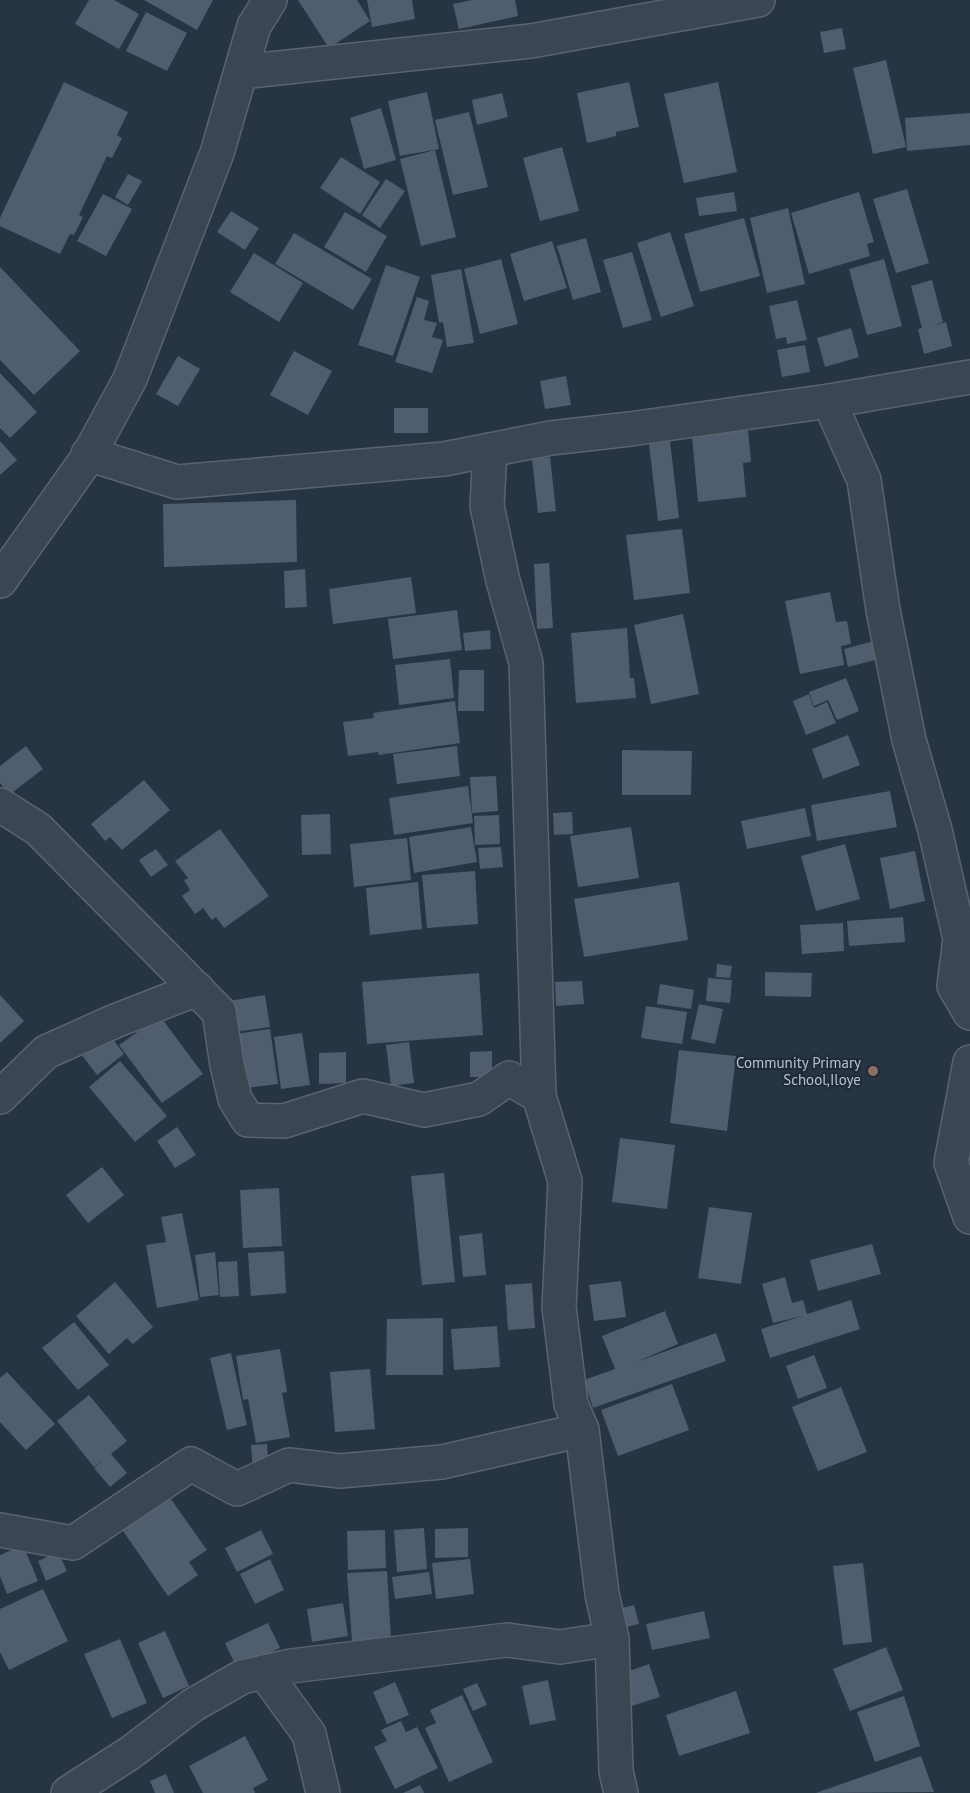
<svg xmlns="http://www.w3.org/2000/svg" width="970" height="1793" font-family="'PT Sans',sans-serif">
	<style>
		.building { fill: #505d6e }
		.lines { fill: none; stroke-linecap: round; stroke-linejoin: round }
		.minor-casing { stroke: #5a6470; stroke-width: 36 }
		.minor { stroke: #3b4653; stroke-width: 33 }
		.education-dot { fill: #8d6e63; stroke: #202b38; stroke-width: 2 }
		.labels { text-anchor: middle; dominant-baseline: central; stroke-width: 4.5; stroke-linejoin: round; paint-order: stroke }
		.poi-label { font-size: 15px; fill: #b9c1cc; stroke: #202b38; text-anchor: end }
	</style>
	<rect width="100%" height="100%" fill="#273443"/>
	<g class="building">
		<polygon points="89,0 114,0 139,14 119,49 75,24"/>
		<polygon points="144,0 213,0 197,30"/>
		<polygon points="298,0 357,0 370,21 329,48"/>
		<polygon points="367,0 412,0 415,19 372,27"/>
		<polygon points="472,0 515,0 518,16 459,29 453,4"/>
		<polygon points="146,12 187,33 167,71 126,51"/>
		<polygon points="842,28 846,49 824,53 820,32"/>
		<polygon points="886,60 906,147 873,154 853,68"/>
		<polygon points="64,82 128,112 117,135 122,138 112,158 107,156 79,215 83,217 74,235 70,234 60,254 0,226 0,218"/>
		<polygon points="629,82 639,127 616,132 616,136 587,143 577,93"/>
		<polygon points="718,82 737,172 684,183 664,94"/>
		<polygon points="427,92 439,149 400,156 388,101"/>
		<polygon points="502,93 508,117 477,125 472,100"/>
		<polygon points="381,108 396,160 364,169 350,118"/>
		<polygon points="469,112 488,187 453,195 435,120"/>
		<polygon points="970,113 970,145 907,151 905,118"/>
		<polygon points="562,147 579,211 540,221 523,158"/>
		<polygon points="435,150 456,237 421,246 400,159"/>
		<polygon points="341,157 380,182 360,214 320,188"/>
		<polygon points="128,174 142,181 128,205 115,197"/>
		<polygon points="386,179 405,191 380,228 362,215"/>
		<polygon points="907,189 929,263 896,273 873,199"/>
		<polygon points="734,192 737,211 699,216 696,198"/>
		<polygon points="859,192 874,242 867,244 870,256 809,274 791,213"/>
		<polygon points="103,194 132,209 106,256 77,241"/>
		<polygon points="788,208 805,284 767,293 750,218"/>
		<polygon points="231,211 259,228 245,250 217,232"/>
		<polygon points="345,212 387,236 366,272 324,247"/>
		<polygon points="744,218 760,276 700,292 684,234"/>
		<polygon points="670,232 694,306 661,317 637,243"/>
		<polygon points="294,233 372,279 353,310 275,264"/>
		<polygon points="586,238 601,292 573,300 557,246"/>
		<polygon points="552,241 567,288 524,301 510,254"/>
		<polygon points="632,252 652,320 623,328 603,260"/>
		<polygon points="254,253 303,283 279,322 230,292"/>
		<polygon points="501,259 518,324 480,334 464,269"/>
		<polygon points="884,259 902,326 867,335 849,269"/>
		<polygon points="386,265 420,277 393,356 358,345"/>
		<polygon points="0,267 80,351 34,395 0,360"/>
		<polygon points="461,269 474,343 447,347 443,322 439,323 431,275"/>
		<polygon points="932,280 943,322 931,326 946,322 952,346 924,354 918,329 922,328 911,286"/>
		<polygon points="417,297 429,301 424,320 437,323 432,337 443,340 432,373 395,362"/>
		<polygon points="797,300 807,340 787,344 786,337 776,339 769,306"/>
		<polygon points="851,328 859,357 825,367 817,338"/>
		<polygon points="805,345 810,372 782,377 777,350"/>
		<polygon points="294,351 332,371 308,415 270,395"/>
		<polygon points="178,356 200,369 178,406 156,394"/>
		<polygon points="0,373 37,412 10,438 0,428"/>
		<polygon points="566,376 571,405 545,409 540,381"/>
		<rect x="394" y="408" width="34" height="25"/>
		<polygon points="748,430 751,462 743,463 746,497 698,502 692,436"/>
		<polygon points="0,441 17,460 0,475"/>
		<polygon points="670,441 679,518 658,521 649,444"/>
		<polygon points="550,457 556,511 538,513 532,459"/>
		<polygon points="296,500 297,562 164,567 163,504"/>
		<polygon points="682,529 690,593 634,600 626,535"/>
		<polygon points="549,563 553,628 537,629 534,564"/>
		<polygon points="305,569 307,607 285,608 284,571"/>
		<polygon points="411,577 416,613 333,624 329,589"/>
		<polygon points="830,592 836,622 847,621 851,644 841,646 844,665 800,674 785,601"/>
		<polygon points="457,610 462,650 393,659 388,619"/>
		<polygon points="683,614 699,694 651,704 634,625"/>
		<polygon points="627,628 630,678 634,678 636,698 576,703 571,633"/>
		<polygon points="490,630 491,649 465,651 463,633"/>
		<polygon points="874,641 879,659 848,667 844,649"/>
		<polygon points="450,659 454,698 399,705 395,665"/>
		<polygon points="459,670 484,670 484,711 458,711"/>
		<polygon points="846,678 859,711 837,720 828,700 814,706 809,692"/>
		<polygon points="809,694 814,708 827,702 836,723 806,735 793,701"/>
		<polygon points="455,701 460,743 379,755 378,752 348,756 343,722 374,718 373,713"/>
		<polygon points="848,735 860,765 823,779 812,749"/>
		<polygon points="26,746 43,769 9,795 0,783 0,766"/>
		<polygon points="457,746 460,776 397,784 393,754"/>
		<polygon points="622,750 692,751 691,795 622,795"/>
		<polygon points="496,776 498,811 472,813 470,777"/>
		<polygon points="144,780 170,810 122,850 110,837 105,841 91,824"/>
		<polygon points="468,786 473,823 394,835 389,798"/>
		<polygon points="890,791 897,827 817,841 811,805"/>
		<polygon points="805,808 811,836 747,849 741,821"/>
		<polygon points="572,812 573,834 554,835 553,813"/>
		<polygon points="330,814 331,854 302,855 301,815"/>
		<polygon points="499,815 500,844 475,845 474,816"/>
		<polygon points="471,827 477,862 414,873 409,837"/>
		<polygon points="631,827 639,878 578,887 570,836"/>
		<polygon points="220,829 269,896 224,928 216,917 212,920 203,908 195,914 182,896 190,890 184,880 188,878 175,861"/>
		<polygon points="407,838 411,880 354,887 350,844"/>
		<polygon points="845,844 860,899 816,911 801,856"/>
		<polygon points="501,847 503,867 480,869 478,848"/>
		<polygon points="156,849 168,865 151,877 139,860"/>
		<polygon points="915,851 925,901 890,909 880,858"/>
		<polygon points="475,871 478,924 427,928 422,875"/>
		<polygon points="418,882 422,929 370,935 366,888"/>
		<polygon points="679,882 688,940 584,957 574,899"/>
		<polygon points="903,917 905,942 849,946 847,921"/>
		<polygon points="843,923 844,951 802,954 800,925"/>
		<polygon points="717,964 732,966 730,978 716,977"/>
		<polygon points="765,972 812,973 811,997 765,996"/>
		<polygon points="479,973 483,1035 367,1044 362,982"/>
		<polygon points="708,978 732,980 730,1003 706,1001"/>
		<polygon points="582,981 584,1004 556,1006 555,982"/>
		<polygon points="660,984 694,990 691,1009 657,1004"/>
		<polygon points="0,995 24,1021 0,1043"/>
		<polygon points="265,995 270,1027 234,1032 229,1001"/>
		<polygon points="699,1004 723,1009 715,1044 691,1039"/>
		<polygon points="646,1006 687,1012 682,1044 641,1038"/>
		<polygon points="160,1016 203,1074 162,1103 119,1045"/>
		<polygon points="270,1029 278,1084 237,1089 229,1035"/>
		<polygon points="108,1033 124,1054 97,1075 81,1054"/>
		<polygon points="302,1033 310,1085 281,1089 274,1037"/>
		<polygon points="409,1042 414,1083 391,1086 386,1045"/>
		<polygon points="679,1050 736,1056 727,1131 670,1123"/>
		<polygon points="492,1051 492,1077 470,1077 470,1052"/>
		<polygon points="346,1052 346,1083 319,1084 319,1053"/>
		<polygon points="120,1061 167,1116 135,1142 89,1087"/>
		<polygon points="177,1127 196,1155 175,1168 157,1141"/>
		<polygon points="620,1138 675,1145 667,1209 612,1202"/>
		<polygon points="102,1167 124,1195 88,1223 66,1195"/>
		<polygon points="444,1173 455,1282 422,1285 411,1176"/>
		<polygon points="279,1188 282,1246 243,1248 240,1190"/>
		<polygon points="709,1207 752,1213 741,1284 698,1278"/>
		<polygon points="182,1213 199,1300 157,1308 146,1245 166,1242 161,1217"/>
		<polygon points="482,1233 486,1275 463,1277 459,1236"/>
		<polygon points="872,1244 881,1274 818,1291 810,1260"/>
		<polygon points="284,1251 286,1293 251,1296 248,1253"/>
		<polygon points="215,1252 219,1295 200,1297 195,1255"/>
		<polygon points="237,1261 239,1296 220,1297 218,1262"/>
		<polygon points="785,1277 792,1303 803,1300 807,1314 851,1300 860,1329 770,1358 761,1329 802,1316 773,1323 762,1284"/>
		<polygon points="621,1281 626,1317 594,1321 589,1285"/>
		<polygon points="115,1282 153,1327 133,1344 127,1338 109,1354 76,1316"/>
		<polygon points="532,1283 535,1328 508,1330 505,1285"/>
		<polygon points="665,1311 678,1344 636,1362 716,1333 726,1361 593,1408 584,1380 615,1369 602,1336"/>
		<polygon points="443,1318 443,1375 386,1375 387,1319"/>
		<polygon points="74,1322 109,1365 78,1390 42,1348"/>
		<polygon points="497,1326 500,1367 454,1370 451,1329"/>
		<polygon points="280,1349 287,1392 282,1393 290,1437 256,1443 248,1399 243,1400 236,1356"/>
		<polygon points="231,1353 247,1425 227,1430 210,1358"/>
		<polygon points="814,1355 827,1388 798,1399 786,1366"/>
		<polygon points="370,1369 375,1429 335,1432 330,1372"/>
		<polygon points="7,1372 55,1424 26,1450 0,1422 0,1378"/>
		<polygon points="672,1384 689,1430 618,1456 601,1410"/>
		<polygon points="841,1387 867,1452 818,1471 792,1407"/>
		<polygon points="89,1395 127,1441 111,1454 127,1473 110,1487 94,1468 103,1460 94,1467 57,1421"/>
		<polygon points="267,1444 269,1470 253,1471 251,1445"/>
		<polygon points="168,1495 207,1550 189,1562 198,1575 168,1596 121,1528"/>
		<polygon points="424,1528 427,1569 397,1572 394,1530"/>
		<polygon points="468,1528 468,1557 435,1558 435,1529"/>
		<polygon points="261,1530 273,1554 237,1572 225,1548"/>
		<polygon points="385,1530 386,1568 348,1570 347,1531"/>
		<polygon points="23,1545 38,1581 7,1594 0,1576 0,1555"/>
		<polygon points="58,1552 67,1571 46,1581 38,1561"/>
		<polygon points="270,1559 284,1590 255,1604 240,1574"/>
		<polygon points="470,1559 474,1594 436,1599 432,1563"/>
		<polygon points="863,1563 872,1642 843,1645 833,1566"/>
		<polygon points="387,1571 391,1639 352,1642 347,1573"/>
		<polygon points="429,1572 432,1594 395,1599 392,1577"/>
		<polygon points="43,1589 68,1641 9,1670 0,1652 0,1609"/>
		<polygon points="343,1603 348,1636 312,1642 307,1609"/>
		<polygon points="634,1605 639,1624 619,1629 615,1610"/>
		<polygon points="704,1611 710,1638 652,1650 646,1624"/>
		<polygon points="268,1623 280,1648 237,1668 225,1643"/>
		<polygon points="165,1631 189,1686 163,1698 138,1643"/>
		<polygon points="120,1639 147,1703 112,1718 84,1654"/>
		<polygon points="886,1647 903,1690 850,1711 833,1669"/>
		<polygon points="649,1664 660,1697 625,1708 615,1676"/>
		<polygon points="548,1680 556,1720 530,1725 522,1686"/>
		<polygon points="395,1682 409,1715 387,1724 373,1692"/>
		<polygon points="477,1683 487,1705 473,1711 463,1689"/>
		<polygon points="736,1691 750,1733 679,1756 666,1715"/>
		<polygon points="462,1695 493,1762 449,1782 425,1728 436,1723 430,1710"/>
		<polygon points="904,1696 920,1746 875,1762 857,1712"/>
		<polygon points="401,1721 406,1732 417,1727 438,1768 395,1789 374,1747 387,1741 381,1730"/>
		<polygon points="245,1736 268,1780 253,1788 255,1793 203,1793 189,1766"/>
		<polygon points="921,1756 934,1792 816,1793"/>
		<polygon points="166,1774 174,1793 155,1793 150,1781"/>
		<polygon points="420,1785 424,1793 403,1793"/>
	</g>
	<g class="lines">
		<g class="minor-casing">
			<g id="minor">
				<polyline points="241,72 531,41 758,0"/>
				<polyline points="829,401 864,480 883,610 909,740 935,830 960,939 954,986 970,1013"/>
				<polyline points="490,450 487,506 503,581 526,663 539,1096"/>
				<polyline points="88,454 177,482 444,459 551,438 630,429 829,401 970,377"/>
				<polyline points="0,581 86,460 130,379 217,153 254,26 270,0"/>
				<polyline points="0,805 38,829 219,1012 227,1065 235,1099 248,1120 284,1121 363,1096 424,1110 479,1099 509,1078 539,1096 565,1181 559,1307 571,1404 582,1430 602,1594 612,1639 616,1771 621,1793"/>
				<polyline points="970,1062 951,1163 970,1217"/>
				<polyline points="0,1097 46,1052 115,1021 197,989"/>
				<polyline points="0,1530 73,1543 191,1464 237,1489 289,1465 340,1471 442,1462 582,1430"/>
				<polyline points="264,1672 309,1734 323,1793"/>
				<polyline points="68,1793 130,1753 193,1705 242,1677 291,1666 507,1640 560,1647 612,1639"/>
			</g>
		</g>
		<use href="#minor" class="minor"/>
	</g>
	<circle class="education-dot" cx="873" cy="1071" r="6"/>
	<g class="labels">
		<g class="poi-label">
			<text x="861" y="1062">Community Primary<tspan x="861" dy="17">School,Iloye</tspan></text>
		</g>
	</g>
</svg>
